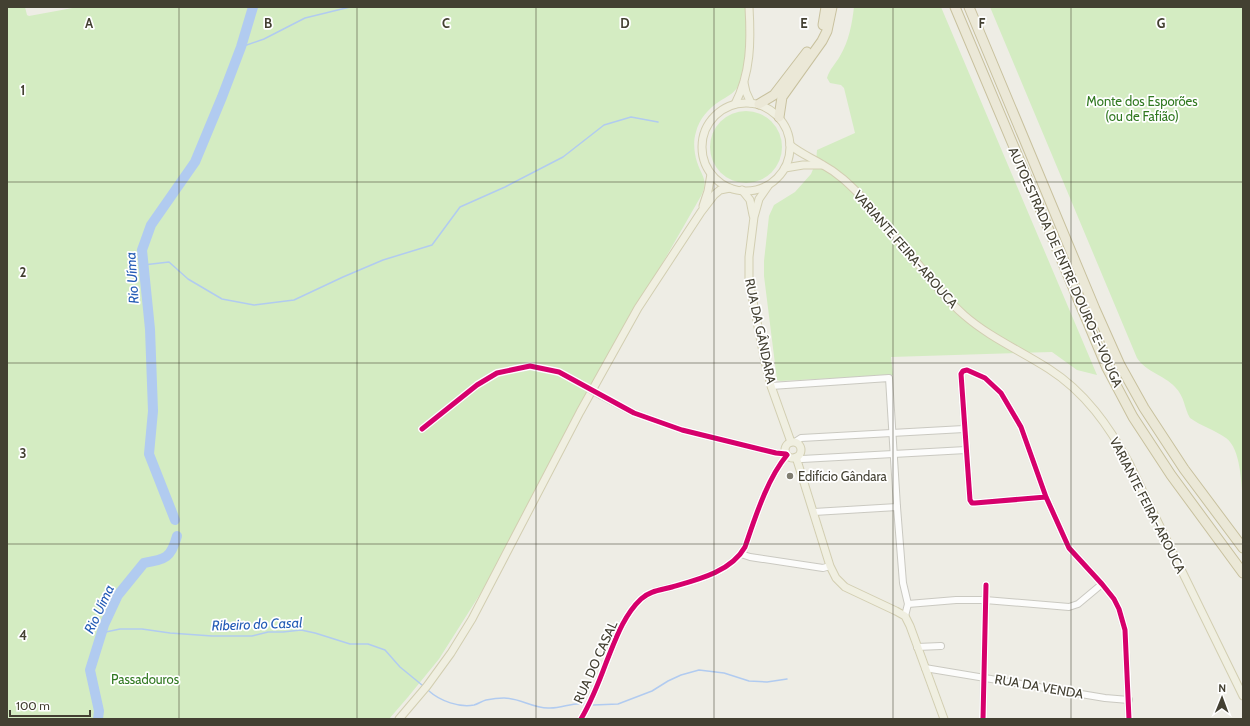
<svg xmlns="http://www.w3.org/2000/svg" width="1250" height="726" font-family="Cabin,sans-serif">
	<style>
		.green { fill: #d4ecc2 }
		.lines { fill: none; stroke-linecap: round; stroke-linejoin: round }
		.stream { stroke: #b1cbf0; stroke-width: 1.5 }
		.river { stroke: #b1cbf0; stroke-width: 10 }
		.minor-casing { stroke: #cac9c1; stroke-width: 8 }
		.major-casing { stroke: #d2ceb1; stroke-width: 9 }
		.highway-casing { stroke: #c8c19e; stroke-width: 11 }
		.minor { stroke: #fcfcfb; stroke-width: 6 }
		.major { stroke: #f0efe1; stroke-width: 7 }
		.highway { stroke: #ebe8d7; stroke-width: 9 }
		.minor-bridge-casing { stroke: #cac9c1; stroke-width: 8; stroke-linecap: butt }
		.minor-bridge { stroke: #fcfcfb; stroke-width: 6 }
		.cycleway-casing { stroke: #fff; stroke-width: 8 }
		.cycleway { stroke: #d6006c; stroke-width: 5 }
		.grid { fill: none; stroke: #434032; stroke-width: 1; stroke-opacity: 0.55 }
		.poi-dot { fill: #7f7d71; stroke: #fff; stroke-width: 1.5 }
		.labels { text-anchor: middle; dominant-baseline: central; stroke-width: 3.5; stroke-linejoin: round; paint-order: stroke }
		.park-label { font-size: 13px; fill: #317921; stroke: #fff }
		.street-label { font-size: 13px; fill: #434032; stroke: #fff }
		.poi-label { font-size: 13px; fill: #434032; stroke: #fff; text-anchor: start }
		.water-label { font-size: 14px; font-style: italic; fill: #245cb6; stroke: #fff }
		.grid-label { font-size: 13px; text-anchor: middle; font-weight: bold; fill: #434032; stroke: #fff; stroke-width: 3.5; stroke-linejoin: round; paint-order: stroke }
	</style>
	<rect width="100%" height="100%" fill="#eeede5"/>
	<g class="green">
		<path d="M 7,7 L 25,7 L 27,15 L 29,16 L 78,7 L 746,7 C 746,28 749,72 737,88 C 733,94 726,97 720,101 C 709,108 699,119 696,132 C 693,141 694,152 697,162 C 702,177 709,180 701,196 L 592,386 L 482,591 L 439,659 L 408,697 L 389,719 L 7,719 Z"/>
		<path d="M 854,7 L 941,7 L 1097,375 L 1077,370 L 1052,352 L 891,357 L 893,375 L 780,381 L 777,380 L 764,276 L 764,261 L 769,216 L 774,205 L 795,192 L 811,174 L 816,162 L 817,150 L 855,133 L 844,88 L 841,85 L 830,83 L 827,78 C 829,70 836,63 840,56 C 849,41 852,24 854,7 Z"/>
		<path d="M 990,7 L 1243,7 L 1243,500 C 1241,483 1241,449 1226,438 C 1215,430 1201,426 1190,418 C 1184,408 1185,397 1175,387 C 1164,375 1146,372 1137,358 Z"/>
		<circle cx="746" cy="147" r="36"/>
	</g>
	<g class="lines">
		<g class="stream">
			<polyline points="241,47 264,39 305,18 350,7"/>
			<polyline points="143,265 169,262 188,279 222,299 254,305 294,300 343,277 383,260 432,245 460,207 505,187 563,157 604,125 631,117 658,122"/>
			<polyline points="101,633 120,629 142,629 170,633 212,636 252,636 268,632 283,632 301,630 315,633 350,644 368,644 385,650 400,667 422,685"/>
			<path d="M 429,691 C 440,701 460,708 474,705 C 478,704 482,701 486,700 C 491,699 498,698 504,698 C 520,698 532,708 548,708 C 561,709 572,702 584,704"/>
			<polyline points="593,705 618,704 652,691 668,681 681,675 699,670 724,673 749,681 767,682 787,679"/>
		</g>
		<g class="river">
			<polyline points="175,520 149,454 153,411 150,329 142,250 151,225 195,162 222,97 241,47 253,7"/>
			<path d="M 98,719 L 99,711 L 90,670 L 104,625 L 118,595 L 144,563 C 166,559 171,558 177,536"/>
		</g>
		<g class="minor-casing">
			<g id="minor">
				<polyline points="771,386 889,378 897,507 903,583 908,604 905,616"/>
				<polyline points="602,396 634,413 682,430 776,453 786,454"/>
				<polyline points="422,429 477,385 497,373 530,366 559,372 581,384"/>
				<polyline points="795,442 801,438 964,429"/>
				<polyline points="798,456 802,459 966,450"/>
				<polyline points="1046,497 975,503 972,503 970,500 961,374 963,371 967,370 985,378 1001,393 1021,427 1046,497 1069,548 1102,584 1114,599 1119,609 1125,630 1129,719"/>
				<polyline points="814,512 897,507"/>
				<polyline points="741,554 750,557 823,568 830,566"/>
				<polyline points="908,604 956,600 985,600 1069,607 1078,604 1102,584"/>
				<polyline points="917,647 941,646"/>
				<polyline points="925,668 1105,698 1129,700"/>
				<path d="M 581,719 C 591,702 599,682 606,663 C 615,641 623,616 641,599 C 649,591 661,590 672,587 C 697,580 731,572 745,547 C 755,518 767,479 787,455"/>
				<polyline points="983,719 986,585"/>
			</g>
		</g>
		<g class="major-casing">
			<g id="major">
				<polyline points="744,83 746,92 751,103"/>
				<circle cx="746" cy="147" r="44"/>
				<path d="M 735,104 C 751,73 751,41 749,7"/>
				<path d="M 790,145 C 801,154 812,158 823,165 C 838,173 849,184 860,195 C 880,219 899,242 919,265 C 933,283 947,300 964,315 C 989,337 1021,351 1049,369 C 1085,392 1109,426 1129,463 L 1243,696"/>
				<polyline points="785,168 803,165 822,165"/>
				<polyline points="768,186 759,199 754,217 749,257 749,281 764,357 771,386 791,442"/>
				<polyline points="742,190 750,200 753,215"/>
				<polyline points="703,206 708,191 711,174"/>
				<circle cx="793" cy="450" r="8"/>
				<polyline points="796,457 830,566 836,578 845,587 896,611 905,616 910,626 944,719"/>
				<polyline points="399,719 427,686 451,653 472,619 580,412 638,308 701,212 714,195 720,190 730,188"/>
			</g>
		</g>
		<g class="highway-casing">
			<g id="highway">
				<polyline points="955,7 1107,368 1133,417 1171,475 1243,573"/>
				<polyline points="969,7 1095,309 1120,365 1144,408 1184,469 1243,548"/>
				<polyline points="823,25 826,7"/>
				<polyline points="759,104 774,95 807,52"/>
				<polyline points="779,117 782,97 822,41 827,31 832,7"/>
			</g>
		</g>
		<use href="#minor" class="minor"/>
		<use href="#major" class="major"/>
		<use href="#highway" class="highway"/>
		<g class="minor-bridge-casing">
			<polyline id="minor-bridge" points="581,384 602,396"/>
		</g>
		<use href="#minor-bridge" class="minor-bridge"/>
		<g class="cycleway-casing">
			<g id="cycleway">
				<polyline points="422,429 477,385 497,373 530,366 559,372 634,413 682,430 776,453 786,454"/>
				<polyline points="1046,497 975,503 972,503 970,500 961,374 963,371 967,370 985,378 1001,393 1021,427 1046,497 1069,548 1102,584 1114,599 1119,609 1125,630 1129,719"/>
				<path d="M 581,719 C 591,702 599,682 606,663 C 615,641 623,616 641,599 C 649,591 661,590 672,587 C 697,580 731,572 745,547 C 755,518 767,479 787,455"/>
				<polyline points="983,719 986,585"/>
			</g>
		</g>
		<use href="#cycleway" class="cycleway"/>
	</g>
	<path class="grid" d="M 179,7 L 179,719M 357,7 L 357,719M 536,7 L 536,719M 714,7 L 714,719M 893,7 L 893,719M 1071,7 L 1071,719M 7,182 L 1243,182M 7,363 L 1243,363M 7,544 L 1243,544"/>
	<circle class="poi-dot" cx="790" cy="476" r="4"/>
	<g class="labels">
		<g class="park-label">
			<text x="1142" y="101">Monte dos Esporões<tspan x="1142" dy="15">(ou de Fafião)</tspan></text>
			<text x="145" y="679">Passadouros</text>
		</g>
		<g class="street-label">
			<text transform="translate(906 249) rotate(49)">VARIANTE FEIRA-AROUCA</text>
			<text transform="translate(1066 267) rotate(66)">AUTOESTRADA DE ENTRE DOURO-E-VOUGA</text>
			<text transform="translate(761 331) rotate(78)">RUA DA GÂNDARA</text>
			<text transform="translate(1148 505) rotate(63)">VARIANTE FEIRA-AROUCA</text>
			<text transform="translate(595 662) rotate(-66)">RUA DO CASAL</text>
			<text transform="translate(1039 686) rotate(10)">RUA DA VENDA</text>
		</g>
		<g class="poi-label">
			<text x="798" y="476">Edifício Gândara</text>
		</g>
		<g class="water-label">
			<text transform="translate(132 278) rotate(-94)">Rio Uíma</text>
			<text transform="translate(99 609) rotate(-65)">Rio Uíma</text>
			<text transform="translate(257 624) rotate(-2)">Ribeiro do Casal</text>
		</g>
	</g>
	<g class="grid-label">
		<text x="89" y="28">A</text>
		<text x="268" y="28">B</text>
		<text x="446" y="28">C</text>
		<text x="625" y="28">D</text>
		<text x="804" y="28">E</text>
		<text x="982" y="28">F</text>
		<text x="1161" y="28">G</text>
		<text x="23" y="95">1</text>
		<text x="23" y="277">2</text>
		<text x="23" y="458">3</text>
		<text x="23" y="640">4</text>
	</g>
	<rect width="1250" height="726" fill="none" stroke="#434032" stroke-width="16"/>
	<g transform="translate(1222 698) rotate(1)" stroke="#ffffff" stroke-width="3" paint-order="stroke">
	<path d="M0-3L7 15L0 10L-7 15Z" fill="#434032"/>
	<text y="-6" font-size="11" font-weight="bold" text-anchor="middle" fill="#434032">N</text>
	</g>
	<path d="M10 710v6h80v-6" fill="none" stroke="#434032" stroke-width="2"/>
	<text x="16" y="710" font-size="12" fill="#434032" stroke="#ffffff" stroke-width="3" paint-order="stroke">100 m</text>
</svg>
